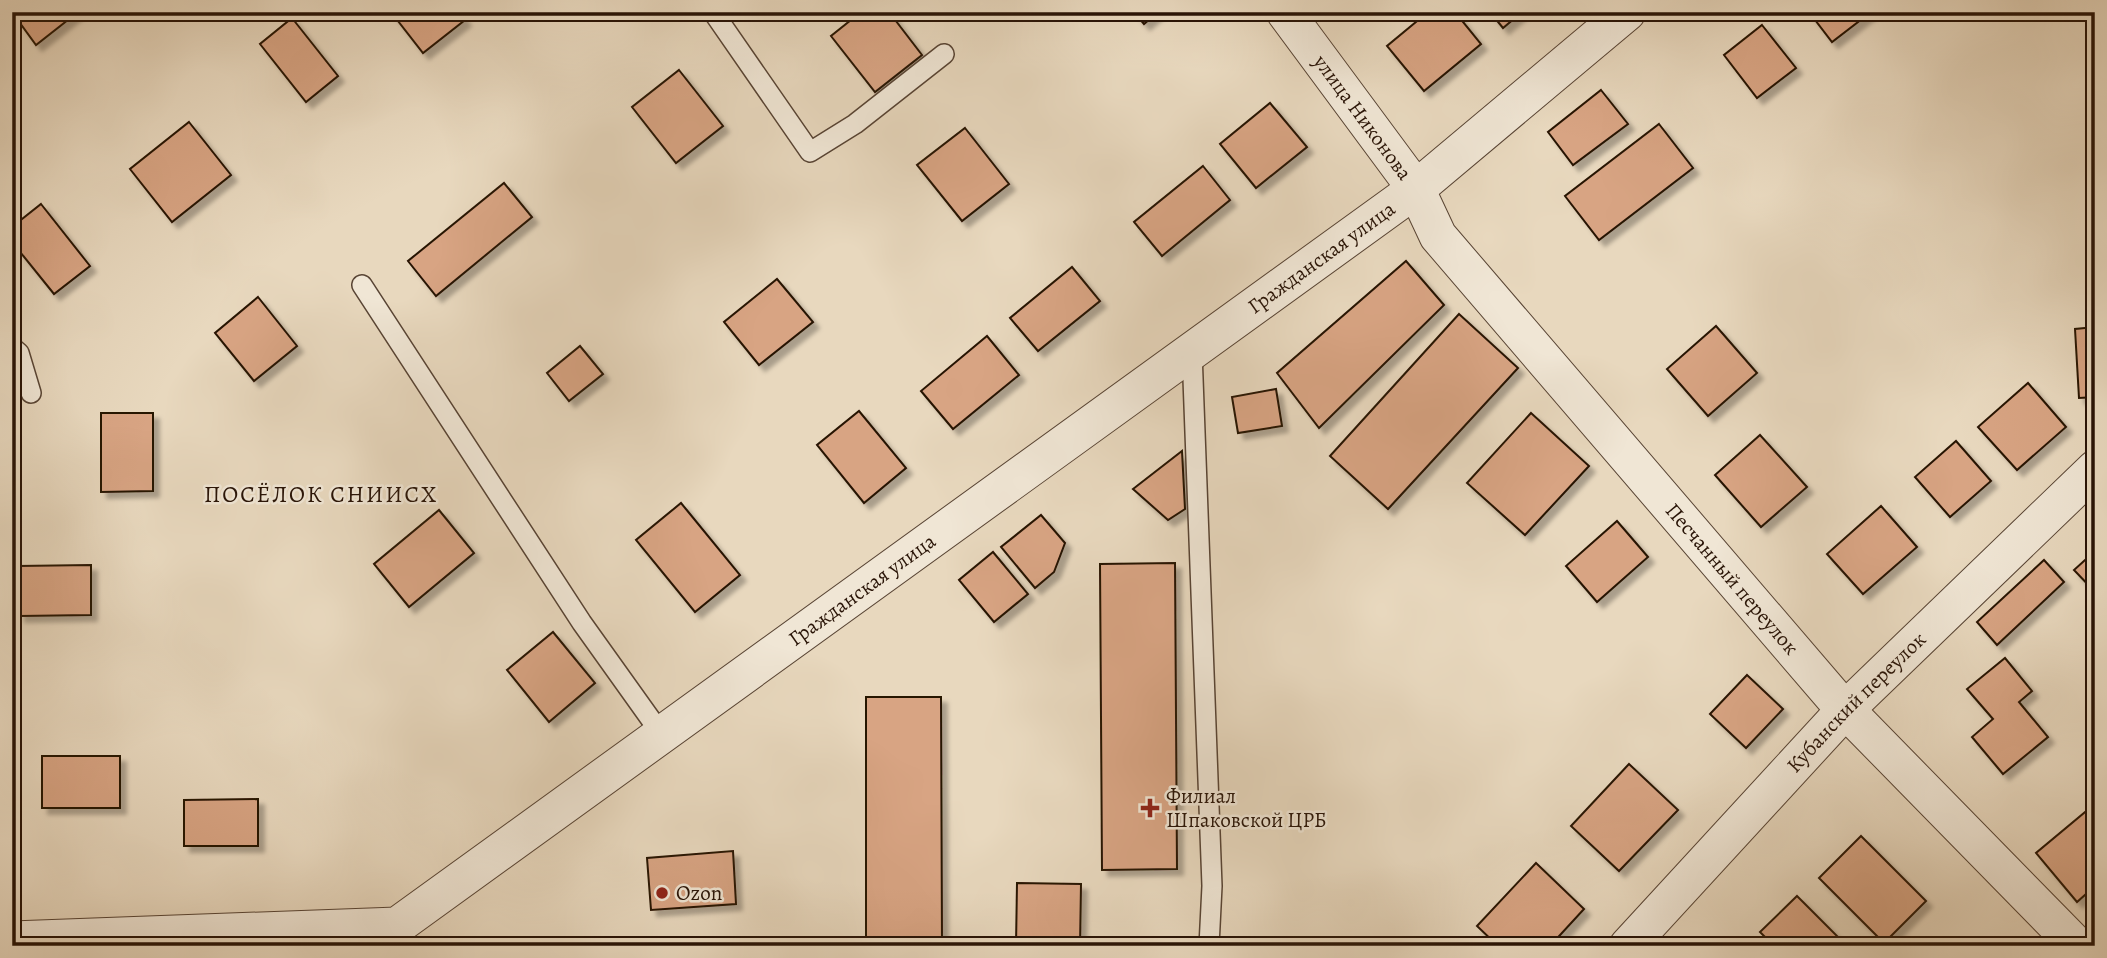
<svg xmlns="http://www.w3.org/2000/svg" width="2107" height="958" font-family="Alegreya,serif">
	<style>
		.building { fill: #d8a483; stroke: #281306; stroke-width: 2; filter: url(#shadow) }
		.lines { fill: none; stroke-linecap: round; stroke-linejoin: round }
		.service-casing { stroke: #584434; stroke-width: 22 }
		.minor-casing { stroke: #584434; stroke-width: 39 }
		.service { stroke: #f0e6d5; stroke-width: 19 }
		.minor { stroke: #f0e6d5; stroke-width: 37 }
		.poi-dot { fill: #8f2418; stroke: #f0e6d5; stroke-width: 2.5 }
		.labels { text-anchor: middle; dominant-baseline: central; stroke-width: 5; stroke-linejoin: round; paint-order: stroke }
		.street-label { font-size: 21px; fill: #281306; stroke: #f0e6d5 }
		.poi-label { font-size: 21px; fill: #281306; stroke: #f0e6d5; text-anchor: start }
		.neighbourhood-label { font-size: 23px; letter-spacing: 2px; fill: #281306; stroke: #f0e6d5 }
	</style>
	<defs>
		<filter id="shadow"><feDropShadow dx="6" dy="6" stdDeviation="2" flood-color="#0004"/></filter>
	</defs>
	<rect width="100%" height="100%" fill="#e8d8be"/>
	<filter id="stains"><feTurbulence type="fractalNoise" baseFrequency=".00286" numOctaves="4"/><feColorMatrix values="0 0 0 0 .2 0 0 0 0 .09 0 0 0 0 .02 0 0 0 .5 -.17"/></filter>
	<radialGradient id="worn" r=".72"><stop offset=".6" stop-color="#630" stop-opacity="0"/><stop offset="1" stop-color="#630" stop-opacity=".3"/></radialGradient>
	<g class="building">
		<polygon points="12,12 78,12 36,45"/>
		<polygon points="391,12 459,12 465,20 423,53"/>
		<polygon points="861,12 889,12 922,55 875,92 831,36"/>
		<polygon points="1134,12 1158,12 1144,24"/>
		<polygon points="1428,12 1455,12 1481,44 1424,91 1387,46"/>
		<polygon points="1490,12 1522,12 1503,28"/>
		<polygon points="1809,12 1871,12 1832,42"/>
		<polygon points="292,18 338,76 306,102 260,44"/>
		<polygon points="1762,25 1796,68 1757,98 1724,55"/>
		<polygon points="679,70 723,126 676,163 632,107"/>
		<polygon points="1601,90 1628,124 1573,165 1548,132"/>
		<polygon points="1270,103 1307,147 1256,188 1220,144"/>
		<polygon points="189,122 231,175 172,222 130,169"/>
		<polygon points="1659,124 1693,168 1599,240 1565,196"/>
		<polygon points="965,128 1009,184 962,221 917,165"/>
		<polygon points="1203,166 1230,200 1162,256 1134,222"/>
		<polygon points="504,183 532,217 436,296 408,261"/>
		<polygon points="41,204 90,266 54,294 12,242 12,227"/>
		<polygon points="1406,261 1444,305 1319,428 1277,373"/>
		<polygon points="1072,267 1100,301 1038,351 1010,318"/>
		<polygon points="777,279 813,322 759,365 724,322"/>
		<polygon points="258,297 297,346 254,381 215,333"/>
		<polygon points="1459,314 1518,368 1388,509 1330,456"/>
		<polygon points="1716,326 1757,373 1708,416 1667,369"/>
		<polygon points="2095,327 2095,397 2079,398 2075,329"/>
		<polygon points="987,336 1019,375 953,429 921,391"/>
		<polygon points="580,346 603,374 569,401 547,373"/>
		<polygon points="2028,383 2066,427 2017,470 1978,427"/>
		<polygon points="1276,389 1282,426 1238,433 1232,397"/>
		<polygon points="859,411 906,468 864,503 817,445"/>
		<polygon points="101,413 153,413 153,491 101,492"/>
		<polygon points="1531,413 1589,466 1525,535 1467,483"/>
		<polygon points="1760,435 1807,487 1761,527 1715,475"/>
		<polygon points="1956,441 1991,481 1950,517 1915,477"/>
		<polygon points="1182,451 1185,509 1168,520 1133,489"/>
		<polygon points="681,503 740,575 695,612 636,540"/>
		<polygon points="1881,506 1917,547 1863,594 1827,554"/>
		<polygon points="439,510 474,553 409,607 374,564"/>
		<polygon points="1041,515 1065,543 1054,572 1035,588 1001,547"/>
		<polygon points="1617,521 1648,557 1597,602 1566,566"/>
		<polygon points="2095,551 2095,592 2074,570"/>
		<polygon points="993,552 1028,594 994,622 959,580"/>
		<polygon points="2044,560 2064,582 1997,645 1977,622"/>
		<polygon points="1175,563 1177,869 1102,870 1100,564"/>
		<polygon points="91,565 91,615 19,616 18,566"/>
		<polygon points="553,632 595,683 549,722 507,670"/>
		<polygon points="2005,658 2032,691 2019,702 2048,737 2003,774 1972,737 1993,719 1967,689"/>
		<polygon points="1747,675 1783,709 1746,748 1710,714"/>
		<polygon points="866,697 941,697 942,946 866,946"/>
		<rect x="42" y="756" width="78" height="52"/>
		<polygon points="1629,764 1678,810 1619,871 1571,826"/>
		<polygon points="258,799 258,846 184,846 184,800"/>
		<polygon points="2090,808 2095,814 2095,886 2077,902 2036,853"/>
		<polygon points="1861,836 1926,901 1884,943 1819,878"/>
		<polygon points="733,851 736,904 651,910 647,858"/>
		<polygon points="1536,863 1584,909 1550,946 1498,946 1477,926"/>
		<polygon points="1017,883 1081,884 1080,946 1016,946"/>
		<polygon points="1797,896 1840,939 1834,946 1774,946 1760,932"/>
	</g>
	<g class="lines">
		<g class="service-casing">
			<g id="service">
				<polyline points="713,12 810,152 855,124 944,54"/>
				<polyline points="362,285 582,623 662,735"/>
				<polyline points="12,347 19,353 31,393"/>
				<polyline points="1192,352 1212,886 1209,946"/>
			</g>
		</g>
		<g class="minor-casing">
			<g id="minor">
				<path id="s1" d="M 1285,12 L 1416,189 L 1438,236 L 1837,701 L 2077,946"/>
				<path id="s2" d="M 12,940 L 397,926 L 1416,189 L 1627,12"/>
				<path id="s3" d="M 1628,946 L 1845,710 L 2095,469"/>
			</g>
		</g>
		<use href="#service" class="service"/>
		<use href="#minor" class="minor"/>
	</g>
	<g class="poi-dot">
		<path d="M1146.5 797.5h7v7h7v7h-7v7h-7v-7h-7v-7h7z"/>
		<circle cx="662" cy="893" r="7"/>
	</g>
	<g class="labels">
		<g class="street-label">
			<text stroke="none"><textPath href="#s1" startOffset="131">улица Никонова</textPath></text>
			<text stroke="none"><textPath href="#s2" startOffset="1526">Гражданская улица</textPath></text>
			<text stroke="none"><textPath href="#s1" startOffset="724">Песчанный переулок</textPath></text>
			<text stroke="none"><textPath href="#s2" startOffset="959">Гражданская улица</textPath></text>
			<text stroke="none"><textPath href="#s3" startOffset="334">Кубанский переулок</textPath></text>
		</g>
		<g class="poi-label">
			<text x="1166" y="796">Филиал<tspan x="1166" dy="24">Шпаковской ЦРБ</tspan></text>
			<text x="676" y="893">Ozon</text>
		</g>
		<g class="neighbourhood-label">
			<text x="321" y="494">ПОСЁЛОК СНИИСХ</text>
		</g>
	</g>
	<rect width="2107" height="958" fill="none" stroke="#e8d8be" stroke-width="42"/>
	<rect x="14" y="14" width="2079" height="930" fill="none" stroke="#281306" stroke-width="3.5"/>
	<rect x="21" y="21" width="2065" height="916" fill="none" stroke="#281306" stroke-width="2"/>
	<rect width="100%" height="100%" filter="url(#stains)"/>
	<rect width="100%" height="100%" fill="url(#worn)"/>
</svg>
